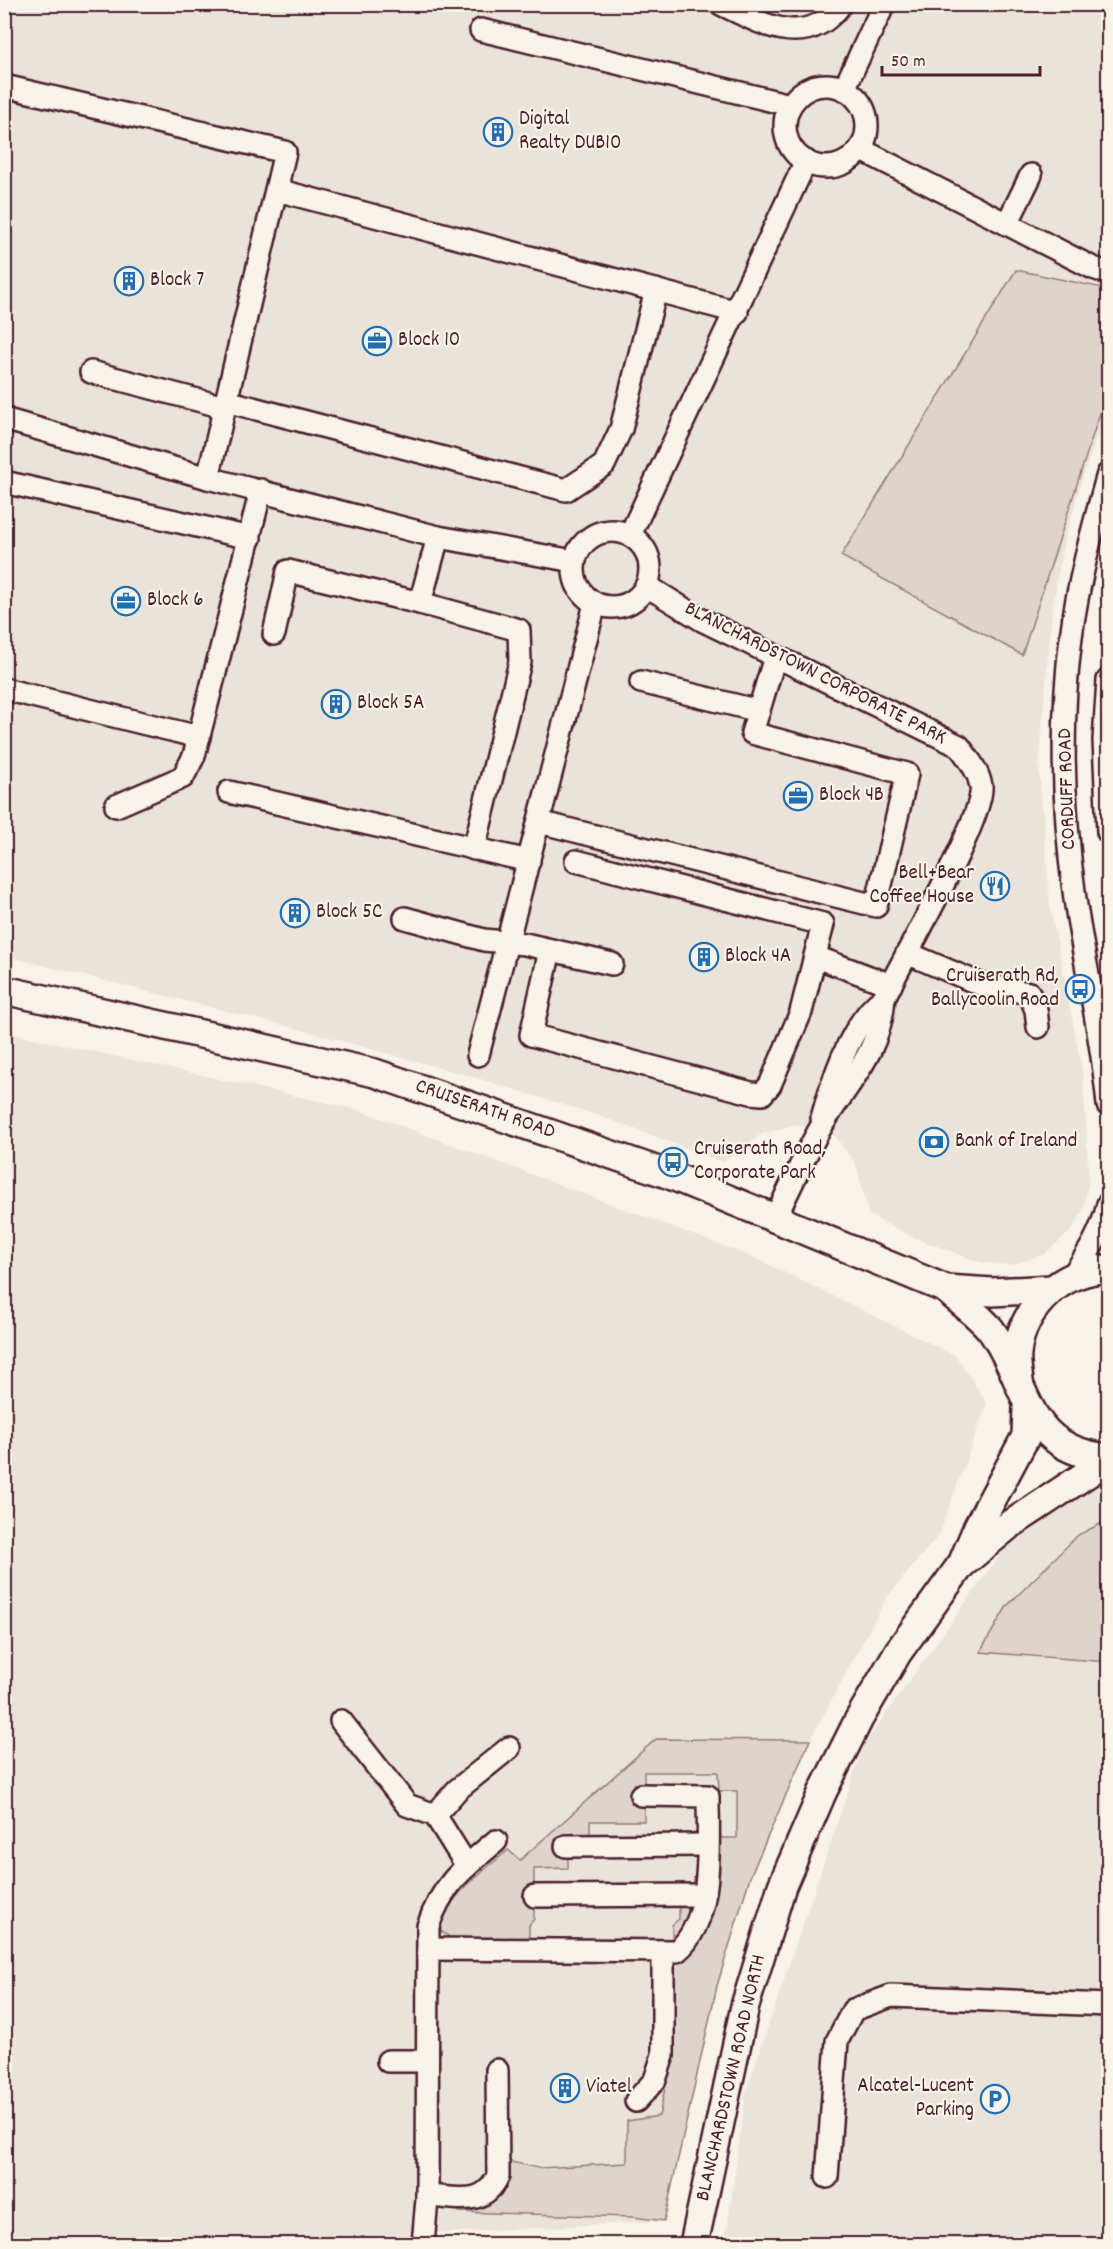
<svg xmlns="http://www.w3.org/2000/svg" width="1113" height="2249" font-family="Dekko,sans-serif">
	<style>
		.built { fill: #eae3da }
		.green { fill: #ded4cc; stroke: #947a7c; stroke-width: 1.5 }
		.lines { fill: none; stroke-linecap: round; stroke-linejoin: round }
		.minor-casing { stroke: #4a1f2b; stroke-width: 26 }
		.major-casing { stroke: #4a1f2b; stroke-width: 32 }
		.minor { stroke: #f7f3e8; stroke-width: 21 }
		.major { stroke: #f7f3e8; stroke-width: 27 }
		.labels { text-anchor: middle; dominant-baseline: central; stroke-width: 4.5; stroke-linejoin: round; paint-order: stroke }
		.poi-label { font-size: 21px; fill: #4a1f2b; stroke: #f7f3e8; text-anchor: start }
		.street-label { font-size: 21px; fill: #4a1f2b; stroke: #f7f3e8 }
	</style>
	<rect width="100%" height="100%" fill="#f7f3e8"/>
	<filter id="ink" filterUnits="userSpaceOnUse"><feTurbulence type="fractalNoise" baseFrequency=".0167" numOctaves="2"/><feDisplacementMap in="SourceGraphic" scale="12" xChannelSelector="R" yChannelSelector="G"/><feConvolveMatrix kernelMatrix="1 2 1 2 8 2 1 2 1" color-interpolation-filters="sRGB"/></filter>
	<g filter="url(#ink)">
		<g class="built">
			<polygon points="5,5 1108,5 1108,406 1082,479 1062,550 1052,610 1039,767 1050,906 1083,1074 1089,1181 1083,1211 1071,1231 1044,1254 1012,1265 982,1263 910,1236 869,1215 856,1164 834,1135 797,1124 762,1134 723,1162 597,1115 477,1078 302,1030 5,956"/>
			<polygon points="5,1032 359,1110 755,1258 956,1356 987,1403 939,1535 887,1597 810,1740 750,1877 717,1986 664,2221 353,2238 352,2244 5,2244"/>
			<polygon points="1108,1483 1108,2244 725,2244 746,2092 864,1744 1007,1545 1067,1497"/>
		</g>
		<g class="green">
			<polygon points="1016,270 1108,289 1108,388 1022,655 841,556"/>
			<polygon points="1108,1520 1108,1662 980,1652 1007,1606 1078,1535"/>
			<path d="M 656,1739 L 810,1740 L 750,1877 L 717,1986 L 664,2221 L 633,2217 L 459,2212 L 459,2207 C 494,2205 507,2198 507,2161 L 538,2168 L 627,2163 L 627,2121 L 659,2116 L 672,2055 L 672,1977 L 676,1960 C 682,1956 691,1952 695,1946 C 711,1927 719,1863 719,1838 L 737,1838 L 737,1791 L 719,1791 L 718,1772 L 644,1772 L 644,1821 L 590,1821 L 590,1837 L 568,1838 L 568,1868 L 534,1869 L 534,1919 L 529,1925 L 529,1942 L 455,1941 L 441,1931 C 438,1903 488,1868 508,1850 L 520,1860 Z"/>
			<polygon points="679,1903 690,1911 688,1929 672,1941 672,1925 679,1919"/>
		</g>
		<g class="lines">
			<g class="minor-casing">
				<g id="minor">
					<path d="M 721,4 C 762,24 807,51 841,4"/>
					<polyline points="481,30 790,105"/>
					<circle cx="826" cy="126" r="41"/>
					<polyline points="4,86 285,152 208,478"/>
					<polyline points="844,89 884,4"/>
					<polyline points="860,149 1093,268 1108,273"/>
					<polyline points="277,190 737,312"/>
					<polyline points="1007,224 1031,175"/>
					<polyline points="91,372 224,407"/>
					<polyline points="226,401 566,490 604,465 621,429 656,290"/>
					<polyline points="4,419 208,478 438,537 574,561"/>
					<path d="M 1108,474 C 1093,527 1078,582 1071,637 C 1060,724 1063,813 1075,899 C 1085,968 1102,1036 1108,1105"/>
					<polyline points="4,482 250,538"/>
					<circle cx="612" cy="569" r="38"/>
					<polyline points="630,535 806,161"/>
					<polyline points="438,537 420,603 519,630 520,662 474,849"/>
					<path d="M 647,586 L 702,620 L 959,746 C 968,758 978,770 981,786 C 986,815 901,962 884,998 C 880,1058 843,1086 817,1134 C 802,1161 789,1190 775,1218"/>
					<polyline points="274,634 288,571 420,603"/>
					<polyline points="1108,680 1104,740 1108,832"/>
					<polyline points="641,682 759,711"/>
					<polyline points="4,689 199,737"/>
					<polyline points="229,792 529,861"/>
					<polyline points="116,806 183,777 194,756 261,490"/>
					<polyline points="539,822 876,906 907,774 752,733 775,657"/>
					<polyline points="405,918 484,940 525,944 612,964"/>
					<polyline points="550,950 531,1035 751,1093 762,1094 770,1085 801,1012 823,924 576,861"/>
					<polyline points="907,953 980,984 1029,993 1036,1010 1038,1027"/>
					<polyline points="816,957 891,985"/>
					<polyline points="478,1055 595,604"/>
					<path d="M 822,1118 C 832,1081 852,1020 884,998"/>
					<path d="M 1072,1276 C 1088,1254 1102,1232 1108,1204"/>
					<polyline points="341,1721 407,1805 435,1815 467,1866"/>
					<polyline points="435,1815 457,1790 509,1748"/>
					<polyline points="566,1846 708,1845"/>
					<polyline points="535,1896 703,1895"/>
					<path d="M 428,1949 L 677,1951 C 715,1920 708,1842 708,1796 L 641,1795"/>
					<polyline points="388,2061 427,2061"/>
					<polyline points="636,2101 655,2080 663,2055 663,1952"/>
					<polyline points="827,2177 837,2041 853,2010 891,1996 1108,2005"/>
					<path d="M 427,2196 C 457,2197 483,2208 498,2176 L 497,2070"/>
					<path d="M 423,2244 L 427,2199 L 428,1926 C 443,1883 462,1870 496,1841"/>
				</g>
			</g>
			<g class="major-casing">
				<g id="major">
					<polyline points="4,990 375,1073 670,1175 946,1289 992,1292 1052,1289"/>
					<path d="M 946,1289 C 960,1302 979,1315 991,1330 C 1031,1386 1022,1449 1108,1458"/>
					<path d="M 1019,1381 C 1018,1372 1016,1362 1017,1353 C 1022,1307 1063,1269 1108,1269"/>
					<polyline points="964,1559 978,1526 1026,1436 1027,1407"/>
					<polyline points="694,2244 745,2006 782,1886 823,1791 859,1719 898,1652 961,1565 1008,1526 1108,1460"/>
				</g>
			</g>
			<use href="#minor" class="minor"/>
			<use href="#major" class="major"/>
		</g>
	</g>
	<defs>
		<g id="building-ring" transform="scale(1.5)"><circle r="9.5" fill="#f7f3e8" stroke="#1f6fb2" stroke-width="1.5"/><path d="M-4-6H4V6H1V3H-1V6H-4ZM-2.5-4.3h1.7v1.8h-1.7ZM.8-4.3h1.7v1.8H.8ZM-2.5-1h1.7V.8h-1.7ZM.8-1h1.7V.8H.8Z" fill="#1f6fb2"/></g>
		<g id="office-ring" transform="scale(1.5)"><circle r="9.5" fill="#f7f3e8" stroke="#1f6fb2" stroke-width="1.5"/><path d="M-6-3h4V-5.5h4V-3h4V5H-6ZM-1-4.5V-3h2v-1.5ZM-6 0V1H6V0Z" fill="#1f6fb2"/></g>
		<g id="restaurant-ring" transform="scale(1.5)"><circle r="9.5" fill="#f7f3e8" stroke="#1f6fb2" stroke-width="1.5"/><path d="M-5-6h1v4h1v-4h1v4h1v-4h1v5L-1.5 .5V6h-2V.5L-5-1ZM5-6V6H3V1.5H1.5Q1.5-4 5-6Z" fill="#1f6fb2"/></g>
		<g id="bus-ring" transform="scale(1.5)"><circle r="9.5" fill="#f7f3e8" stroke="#1f6fb2" stroke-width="1.5"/><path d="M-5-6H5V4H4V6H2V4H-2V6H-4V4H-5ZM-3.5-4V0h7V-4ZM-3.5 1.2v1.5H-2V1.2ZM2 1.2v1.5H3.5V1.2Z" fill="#1f6fb2"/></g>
		<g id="bank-ring" transform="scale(1.5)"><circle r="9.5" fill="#f7f3e8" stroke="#1f6fb2" stroke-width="1.5"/><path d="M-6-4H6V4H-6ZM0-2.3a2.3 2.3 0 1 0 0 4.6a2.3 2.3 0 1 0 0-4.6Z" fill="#1f6fb2"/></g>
		<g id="parking-ring" transform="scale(1.5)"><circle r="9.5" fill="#f7f3e8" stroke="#1f6fb2" stroke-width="1.5"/><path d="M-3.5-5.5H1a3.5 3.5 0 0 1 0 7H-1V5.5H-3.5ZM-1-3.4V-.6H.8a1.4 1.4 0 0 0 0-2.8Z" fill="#1f6fb2"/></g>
	</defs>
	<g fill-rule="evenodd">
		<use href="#building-ring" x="498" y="132"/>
		<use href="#building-ring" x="129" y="281"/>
		<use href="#office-ring" x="377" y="341"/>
		<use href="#office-ring" x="126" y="601"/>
		<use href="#building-ring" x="336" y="704"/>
		<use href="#office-ring" x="798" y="796"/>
		<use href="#restaurant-ring" x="995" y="886"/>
		<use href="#building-ring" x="295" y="913"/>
		<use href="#building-ring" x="704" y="957"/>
		<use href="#bus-ring" x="1080" y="989"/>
		<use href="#bank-ring" x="934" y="1142"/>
		<use href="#bus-ring" x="673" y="1162"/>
		<use href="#building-ring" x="565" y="2088"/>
		<use href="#parking-ring" x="995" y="2099"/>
	</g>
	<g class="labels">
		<g class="poi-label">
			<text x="519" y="120">Digital<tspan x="519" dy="24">Realty DUB10</tspan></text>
			<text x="150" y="281">Block 7</text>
			<text x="398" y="341">Block 10</text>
			<text x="147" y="601">Block 6</text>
			<text x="357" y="704">Block 5A</text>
			<text x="819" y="796">Block 4B</text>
			<text x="974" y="874" text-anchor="end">Bell+Bear<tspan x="974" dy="24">Coffee House</tspan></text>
			<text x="316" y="913">Block 5C</text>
			<text x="725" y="957">Block 4A</text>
			<text x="1059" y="977" text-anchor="end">Cruiserath Rd,<tspan x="1059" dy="24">Ballycoolin Road</tspan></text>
			<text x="955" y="1142">Bank of Ireland</text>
			<text x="694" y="1150">Cruiserath Road,<tspan x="694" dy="24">Corporate Park</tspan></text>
			<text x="974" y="2087" text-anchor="end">Alcatel-Lucent<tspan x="974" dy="24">Parking</tspan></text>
			<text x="586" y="2088">Viatel</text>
		</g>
		<g class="street-label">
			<text transform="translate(815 674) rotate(27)">BLANCHARDSTOWN CORPORATE PARK</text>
			<text transform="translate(1068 789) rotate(-92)">CORDUFF ROAD</text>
			<text transform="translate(485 1110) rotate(19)">CRUISERATH ROAD</text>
			<text transform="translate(732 2078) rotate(-77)">BLANCHARDSTOWN ROAD NORTH</text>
		</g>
	</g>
	<rect width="1113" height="2249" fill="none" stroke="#f7f3e8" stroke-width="24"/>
	<rect x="12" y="12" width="1089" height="2225" fill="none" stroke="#4a1f2b" stroke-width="2" filter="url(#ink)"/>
	<path d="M882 66v9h158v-9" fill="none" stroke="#4a1f2b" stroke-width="3"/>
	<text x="891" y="66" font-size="18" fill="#4a1f2b" stroke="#f7f3e8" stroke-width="4.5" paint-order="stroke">50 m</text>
</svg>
